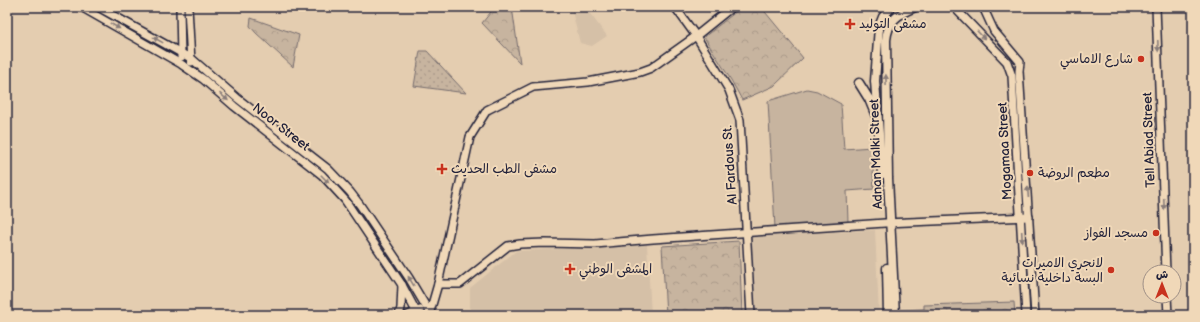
<svg xmlns="http://www.w3.org/2000/svg" width="1200" height="322" font-family="'Balsamiq Sans','Playpen Sans Arabic',sans-serif">
	<style>
		.built { fill: #d5c0a7 }
		.grass { fill: url(#grass-dots); stroke: #746b6d }
		.forest { fill: url(#forest-crowns); stroke: #746b6d }
		.garden { fill: #c7b49f; stroke: #746b6d }
		.lines { fill: none; stroke-linecap: round; stroke-linejoin: round }
		.secondary-casing { stroke: #22223b; stroke-width: 10 }
		.primary-casing { stroke: #22223b; stroke-width: 11 }
		.secondary { stroke: #f0d8b8; stroke-width: 7 }
		.primary { stroke: #f0d8b8; stroke-width: 8 }
		.oneway { fill: #897d7a }
		.poi-dot { fill: #c8321e; stroke: #f0d8b8; stroke-width: 1.5 }
		.labels { text-anchor: middle; dominant-baseline: central; stroke-width: 4; stroke-linejoin: round; paint-order: stroke }
		.poi-label { font-size: 13px; fill: #22223b; stroke: #f0d8b8; text-anchor: start }
		.street-label { font-size: 13px; fill: #22223b; stroke: #f0d8b8 }
	</style>
	<defs>
		<pattern id="grass-dots" width="8" height="8" patternUnits="userSpaceOnUse"><rect width="8" height="8" fill="#c7b49f"/><path d="M2 2h.1M6 6h.1" fill="none" stroke="#ab9a8a" stroke-width="1.8" stroke-linecap="round"/></pattern>
		<pattern id="forest-crowns" width="20" height="18" patternUnits="userSpaceOnUse"><rect width="20" height="18" fill="#c7b49f"/><path d="M2 6a3 3 0 1 1 6 0M12 15a3 3 0 1 1 6 0" fill="none" stroke="#ab9a8a"/></pattern>
	</defs>
	<rect width="100%" height="100%" fill="#e4cdb0"/>
	<filter id="ink" filterUnits="userSpaceOnUse"><feTurbulence type="fractalNoise" baseFrequency=".025" numOctaves="2"/><feDisplacementMap in="SourceGraphic" scale="8" xChannelSelector="R" yChannelSelector="G"/><feConvolveMatrix kernelMatrix="1 2 1 2 8 2 1 2 1" color-interpolation-filters="sRGB"/></filter>
	<g filter="url(#ink)">
		<g class="built">
			<polygon points="571,7 585,7 607,36 592,46 580,43"/>
			<polygon points="875,230 879,315 756,315 751,236"/>
			<polygon points="647,245 651,315 470,315 470,288 516,251"/>
		</g>
		<polygon class="grass" points="420,51 427,51 466,93 414,86"/>
		<g class="forest">
			<polygon points="495,7 512,7 520,63 482,23"/>
			<polygon points="742,7 761,7 803,58 774,86 742,100 731,80 704,37"/>
			<polygon points="251,18 299,35 293,67 256,33 250,26"/>
			<polygon points="739,241 742,315 666,315 662,246"/>
			<polygon points="1014,302 1015,315 901,315 901,310 924,309 924,305"/>
		</g>
		<polygon class="garden" points="807,89 817,91 841,104 844,149 872,147 874,189 847,191 848,222 775,228 768,101"/>
		<g class="lines">
			<g class="secondary-casing">
				<g id="secondary">
					<polyline points="81,7 181,64 203,79 234,106 322,175 345,200 402,285 418,315"/>
					<polyline points="98,7 192,59 237,98 328,169 350,192 360,205 409,278 431,315"/>
					<polyline points="180,7 181,57"/>
					<polyline points="188,7 191,62"/>
					<polyline points="675,7 696,36 729,90 740,120 751,315"/>
					<polyline points="954,7 1007,62 1012,76 1026,315"/>
					<polyline points="983,7 994,31 1020,62 1019,71 1035,315"/>
					<polyline points="1156,7 1166,272"/>
					<polyline points="438,284 460,284 508,246 520,244 545,243 595,244 653,239 885,223 1029,217"/>
					<polyline points="1167,296 1168,315"/>
					<polyline points="399,315 401,308 402,285"/>
					<polyline points="408,315 420,310"/>
					<polyline points="429,315 438,284 470,137 487,110 533,87 588,82 640,72 651,68 696,36 732,7"/>
				</g>
			</g>
			<g class="primary-casing">
				<g id="primary">
					<polyline points="859,83 869,99 876,116"/>
					<polyline points="882,174 875,81 879,27 883,17 891,7"/>
					<polyline points="887,268 888,315"/>
					<path d="M 895,315 L 888,178 L 886,40 C 888,21 897,14 915,7"/>
				</g>
			</g>
			<use href="#secondary" class="secondary"/>
			<use href="#primary" class="primary"/>
		</g>
		<defs><path id="oneway-solid" d="M-6-.8H1V-3.2L6.5 0L1 3.2V.8H-6Z"/></defs>
		<g class="oneway">
			<use href="#oneway-solid" transform="translate(115 26) rotate(30)"/>
			<use href="#oneway-solid" transform="translate(981 35) rotate(46)"/>
			<use href="#oneway-solid" transform="translate(158 40) rotate(-151)"/>
			<use href="#oneway-solid" transform="translate(1158 46) rotate(88)"/>
			<use href="#oneway-solid" transform="translate(886 80) rotate(-91)"/>
			<use href="#oneway-solid" transform="translate(224 97) rotate(41)"/>
			<use href="#oneway-solid" transform="translate(325 179) rotate(45)"/>
			<use href="#oneway-solid" transform="translate(1028 192) rotate(-94)"/>
			<use href="#oneway-solid" transform="translate(1164 204) rotate(88)"/>
			<use href="#oneway-solid" transform="translate(1022 237) rotate(87)"/>
			<use href="#oneway-solid" transform="translate(411 281) rotate(-121)"/>
		</g>
	</g>
	<g class="poi-dot">
		<path d="M848 18h4v4h4v4h-4v4h-4v-4h-4v-4h4z"/>
		<circle cx="1141" cy="59" r="4"/>
		<path d="M440 163h4v4h4v4h-4v4h-4v-4h-4v-4h4z"/>
		<circle cx="1030" cy="173" r="4"/>
		<circle cx="1156" cy="233" r="4"/>
		<path d="M568 263h4v4h4v4h-4v4h-4v-4h-4v-4h4z"/>
		<circle cx="1111" cy="270" r="4"/>
	</g>
	<g class="labels">
		<g class="poi-label">
			<text x="859" y="24">مشفى التوليد</text>
			<text x="1133" y="59" text-anchor="end">شارع الاماسي</text>
			<text x="451" y="169">مشفى الطب الحديث</text>
			<text x="1038" y="173">مطعم الروضة</text>
			<text x="1148" y="233" text-anchor="end">مسجد الفواز</text>
			<text x="1103" y="263" text-anchor="end">لانجري الاميرات<tspan x="1103" dy="15">البسة داخلية نسائية</tspan></text>
			<text x="579" y="269">المشفى الوطني</text>
		</g>
		<g class="street-label">
			<text transform="translate(281 127) rotate(38)">Noor Street</text>
			<text transform="translate(1149 140) rotate(-92)">Tell Abiad Street</text>
			<text transform="translate(1005 151) rotate(-93)">Mogamaa Street</text>
			<text transform="translate(876 154) rotate(-92)">Adnan Malki Street</text>
			<text transform="translate(730 165) rotate(-94)">Al Fardous St.</text>
		</g>
	</g>
	<rect width="1200" height="322" fill="none" stroke="#f0d8b8" stroke-width="24"/>
	<rect x="12" y="12" width="1176" height="298" fill="none" stroke="#22223b" stroke-width="1.5" filter="url(#ink)"/>
	<g transform="translate(1162 284)"><circle r="19" fill="#f0d8b8" stroke="#9e8f86"/>
	<path d="M0-3L7 15L0 10L-7 15Z" fill="#c8321e"/>
	<text y="-6" font-size="11" font-weight="bold" text-anchor="middle" fill="#22223b">ش</text>
	</g>
</svg>
